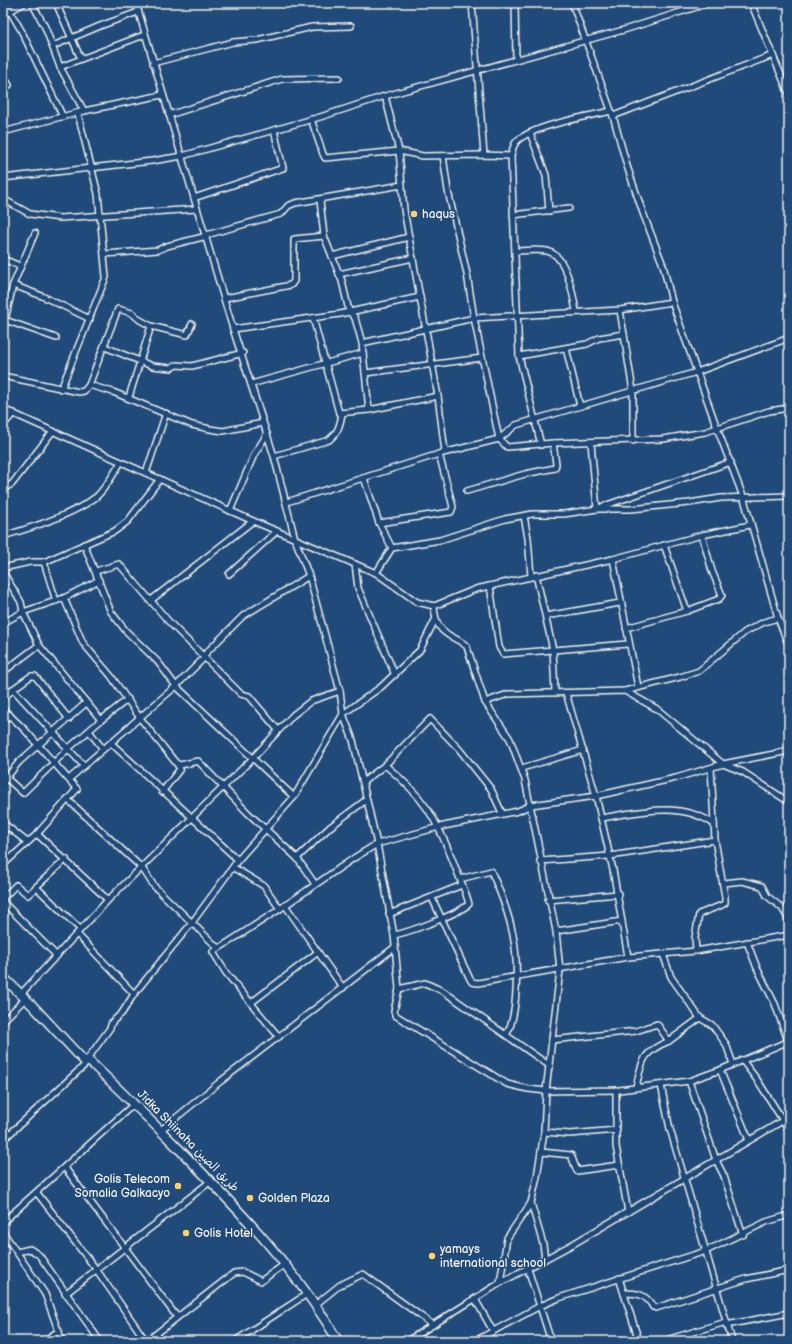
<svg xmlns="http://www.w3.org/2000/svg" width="792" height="1344" font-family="'Balsamiq Sans','Playpen Sans Arabic',sans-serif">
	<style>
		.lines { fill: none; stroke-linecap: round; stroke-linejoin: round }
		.street-casing { stroke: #f4f1e8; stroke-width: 8 }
		.primary-casing { stroke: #f4f1e8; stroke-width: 11 }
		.street { stroke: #1f4a7a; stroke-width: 5 }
		.primary { stroke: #1f4a7a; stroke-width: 8 }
		.poi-dot { fill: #ffd166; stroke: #1f4a7a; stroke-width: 1.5 }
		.labels { text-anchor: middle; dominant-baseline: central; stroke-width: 3; stroke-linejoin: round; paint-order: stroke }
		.poi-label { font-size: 12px; fill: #f4f1e8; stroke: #1f4a7a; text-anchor: start }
		.street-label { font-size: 12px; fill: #f4f1e8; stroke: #1f4a7a }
	</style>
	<rect width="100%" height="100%" fill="#1f4a7a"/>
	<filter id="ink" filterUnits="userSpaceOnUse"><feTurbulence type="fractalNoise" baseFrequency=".025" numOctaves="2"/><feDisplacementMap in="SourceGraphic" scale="8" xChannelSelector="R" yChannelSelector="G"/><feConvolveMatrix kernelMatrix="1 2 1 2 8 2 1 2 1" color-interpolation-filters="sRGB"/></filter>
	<g filter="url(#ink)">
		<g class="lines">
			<g class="street-casing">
				<g id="street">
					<polyline points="5,3 21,30 63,117"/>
					<polyline points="32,3 45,27 60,67 84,111"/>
					<polyline points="56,3 81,59"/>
					<polyline points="136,3 233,329 274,456 295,539 309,576 340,691 343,714 353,740 377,844 394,935 399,989 394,1011 395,1015 507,1084 528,1089 546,1091 619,1090 689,1081 720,1070 789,1041"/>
					<polyline points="472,3 484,155"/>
					<polyline points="515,3 516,59"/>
					<polyline points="572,3 613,116 627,166 643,213 663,265 672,302 717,428 744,499 778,618 789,646"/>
					<polyline points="751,3 789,94"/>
					<polyline points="137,6 147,3"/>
					<polyline points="3,15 24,3"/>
					<polyline points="53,46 100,26 138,12"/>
					<polyline points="153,63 233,42 257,40 312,27 351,26"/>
					<polyline points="60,67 144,35"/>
					<polyline points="3,75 9,85 3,90"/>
					<polyline points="385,96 399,151 404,210 438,396 445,452"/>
					<polyline points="169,115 282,79 339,78"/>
					<polyline points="613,116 773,55"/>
					<polyline points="311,119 323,154 325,158 399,151 423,156 484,155 511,156"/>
					<polyline points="3,132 84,111 162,95"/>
					<polyline points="530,133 546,175 549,211"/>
					<polyline points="443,156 448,191 467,274 474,318 499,439 507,447 553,443 663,439 705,432 769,411 789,408"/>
					<polyline points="3,178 152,161 182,156 320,117 385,96 627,29 709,3"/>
					<polyline points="194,198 283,168 274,130"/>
					<polyline points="3,199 30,214 60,218 197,209"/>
					<polyline points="320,200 324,236 342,281 349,311 355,318 362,343"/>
					<polyline points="513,215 569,208"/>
					<polyline points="206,235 281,214 288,206 295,203 402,185"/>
					<path d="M 515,251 C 526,251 537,249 547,251 C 567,255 573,295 576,311"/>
					<polyline points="105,254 158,250 167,246 207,236"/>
					<polyline points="332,256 409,237"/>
					<polyline points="3,259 20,266"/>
					<polyline points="339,274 413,258"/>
					<polyline points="13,285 42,296 90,319"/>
					<polyline points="225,298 291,285 294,281 294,239 324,236"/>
					<polyline points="620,310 633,391 633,441"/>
					<polyline points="313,318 339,413 369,410"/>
					<polyline points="5,320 56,338"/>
					<polyline points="3,329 13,285 35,233"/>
					<polyline points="233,329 340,314 420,297"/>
					<polyline points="105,347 152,366 171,368 176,365 192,366 243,353"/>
					<polyline points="566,348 580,406"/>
					<polyline points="363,353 369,410 438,396"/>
					<polyline points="519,356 587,344 599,338 624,334"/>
					<polyline points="365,373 482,358"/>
					<polyline points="3,376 79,392 84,391 89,385 113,392 192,425 210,429 223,431 263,423"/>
					<polyline points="251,384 363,353 362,343 474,318 620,310 672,302"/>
					<polyline points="89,385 118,309 132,313 140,320 151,326"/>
					<polyline points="61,389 106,277 98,194 78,114"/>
					<polyline points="129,397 151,326 187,335 192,324"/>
					<polyline points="3,409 253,521 376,573 417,602 434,606 476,589 613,559 702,535 750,525"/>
					<polyline points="3,425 14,413"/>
					<polyline points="591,443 597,509"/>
					<path d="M 541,445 L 519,356 L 511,156 C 512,151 513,146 516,142 C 531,126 589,116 611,111"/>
					<path d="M 274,456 L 329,440 C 338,433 340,425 342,414"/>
					<polyline points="146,473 166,413"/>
					<polyline points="364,478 379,523 451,512 453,507 439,454"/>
					<polyline points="3,489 12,484 53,431"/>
					<polyline points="467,491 525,474 555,468 556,464 553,443"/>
					<polyline points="287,502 439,454 499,439 516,425 697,372 789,338"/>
					<polyline points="601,507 731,462"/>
					<polyline points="230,511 254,455 267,434"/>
					<polyline points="524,516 528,538 531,576"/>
					<polyline points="379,523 392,548"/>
					<path d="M 3,536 C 31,528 73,515 96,497 C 106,488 114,473 121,462"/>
					<polyline points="84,544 111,612 126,631 158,662 176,686 294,797"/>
					<polyline points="664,545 687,611 719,599 722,595 712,571 702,535"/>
					<polyline points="613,559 638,687"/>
					<polyline points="44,562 56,601"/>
					<polyline points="355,564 358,588 395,675"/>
					<polyline points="3,568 30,562 44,562 115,531 128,521 160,479"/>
					<polyline points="96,571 119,564 170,623 241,694 249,696 278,730"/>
					<polyline points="3,572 21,602 23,612 39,645 101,720 69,748 23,793 3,775"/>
					<polyline points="376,573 392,548 440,540 505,519 532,514 564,514 597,509 631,509 689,503 721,498 789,496"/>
					<polyline points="229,574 277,531"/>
					<polyline points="536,575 553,650 555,693"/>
					<polyline points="490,586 499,647 503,654 628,644"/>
					<polyline points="64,598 83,643 111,676 140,718 176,763 180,765 198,761 248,813 297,858 315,884"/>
					<polyline points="150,601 253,521"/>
					<path d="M 434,606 C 435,622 439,631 454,638 C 459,641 464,643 467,647 L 485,702 L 510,739 L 525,780 L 556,931 L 560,970 L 546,1091 L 544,1132 L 537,1177 L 531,1203 L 507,1238 L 500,1283"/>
					<polyline points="546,616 620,603"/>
					<polyline points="3,623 23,612 64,598 99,580"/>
					<polyline points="626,628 687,611"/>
					<polyline points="204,655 243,616 309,576"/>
					<polyline points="3,672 39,645"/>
					<polyline points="13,689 31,676 35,676 69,719"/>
					<polyline points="625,691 680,677 699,671 745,632 764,622 778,618"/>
					<polyline points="566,693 596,796 613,870 628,957"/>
					<polyline points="3,699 13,689 84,766"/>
					<polyline points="485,702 508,694 625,691 657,709 723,764 743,772 789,802"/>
					<polyline points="3,709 25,730 77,789 37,834 3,865"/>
					<polyline points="101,720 128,699"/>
					<polyline points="3,721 10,715"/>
					<polyline points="89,731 103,749"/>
					<polyline points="3,737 3,738"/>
					<polyline points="111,743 238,860"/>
					<path d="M 385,765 C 423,796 435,816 453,861 C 458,875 465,889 469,904 C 458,914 410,932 394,935"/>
					<polyline points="522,768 583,750"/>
					<polyline points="69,779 176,686 205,657"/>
					<polyline points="3,782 19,762 86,703"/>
					<polyline points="363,782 385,765 430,719 459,749 491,789 502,813"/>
					<polyline points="162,792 180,769 177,764"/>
					<polyline points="67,799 142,868 154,886 218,948"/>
					<path d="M 601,818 C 639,812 680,801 714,824"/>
					<polyline points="3,823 27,842"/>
					<polyline points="3,832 7,827"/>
					<polyline points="37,834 108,900"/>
					<polyline points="297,858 330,827 366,800"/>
					<polyline points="540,861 610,856 715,840"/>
					<polyline points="234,868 264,886 280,909"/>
					<path d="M 460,879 L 491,871 C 500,891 509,914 513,935 C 518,959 519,1015 506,1035"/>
					<polyline points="724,883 742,881 762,886 767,896 782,908 789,920"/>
					<polyline points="36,887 66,859"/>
					<polyline points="3,898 16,885 28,895 36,887 80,929"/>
					<polyline points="432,898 470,979 472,982 478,983 628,957 696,951 789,935"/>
					<polyline points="548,900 618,894"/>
					<polyline points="3,902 57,956"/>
					<polyline points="285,905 343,988"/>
					<polyline points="389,914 462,885"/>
					<polyline points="556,931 622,921"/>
					<polyline points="77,934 134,994"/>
					<polyline points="747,942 757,968 775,1004 788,1041"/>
					<polyline points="696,951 695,938 699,914 722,905 725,903 725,897 715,840 711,768"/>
					<polyline points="663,954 671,977 700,1018 712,1025 726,1044 733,1064"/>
					<polyline points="399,989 425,983 443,991 550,1066"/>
					<polyline points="20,995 108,900 253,758 293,715 311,701 340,691"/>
					<polyline points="252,1002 318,952"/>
					<polyline points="3,1021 26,998"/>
					<polyline points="279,1037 226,973 213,952 280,909 354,858 377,844 439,827 518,811 531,805 596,796 676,778 723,764 789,751"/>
					<path d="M 552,1040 L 636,1031 L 657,1024 L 669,1041 C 642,1052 642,1061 636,1087"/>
					<polyline points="669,1041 700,1018"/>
					<polyline points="742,1060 758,1081 789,1130"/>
					<polyline points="86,1061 110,1028 112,1022 122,1013 134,994 191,924 238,860 294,797 343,714 381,687 420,650 435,620"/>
					<polyline points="720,1070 749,1140"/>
					<polyline points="689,1081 716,1160 724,1176 743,1235"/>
					<polyline points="661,1085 670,1129 732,1341"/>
					<polyline points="616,1090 616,1146 628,1212"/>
					<polyline points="161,1130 221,1081 395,947"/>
					<polyline points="544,1132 570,1134 617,1130"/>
					<polyline points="3,1140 88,1062"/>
					<polyline points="541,1152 571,1155 577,1171 619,1165"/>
					<polyline points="65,1168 177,1317"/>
					<polyline points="37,1193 96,1269 146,1341"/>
					<polyline points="531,1203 543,1244 545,1259"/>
					<polyline points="3,1222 134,1104"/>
					<polyline points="3,1232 45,1294 62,1341"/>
					<polyline points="17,1252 30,1249 39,1255 100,1341"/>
					<polyline points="528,1269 551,1341"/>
					<polyline points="619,1278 639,1341"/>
					<path d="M 624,1293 C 637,1293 646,1294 653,1307 L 656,1308 L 746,1279 L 789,1270"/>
					<polyline points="65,1294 211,1181"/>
					<polyline points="475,1299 493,1331"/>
					<polyline points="315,1305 340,1285 363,1274 433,1325"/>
					<polyline points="726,1325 789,1313"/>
					<polyline points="43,1341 59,1331"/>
					<polyline points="147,1341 234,1273 243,1272 261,1281 285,1264"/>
					<polyline points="235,1341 307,1294"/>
					<polyline points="407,1341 500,1283 573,1244 789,1117"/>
					<polyline points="475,1341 540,1306 559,1298 706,1251 766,1222 789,1215"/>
					<polyline points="663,1341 726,1322"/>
				</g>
			</g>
			<g class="primary-casing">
				<path id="primary" d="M 3,977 L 32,1005 L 85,1062 L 89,1061 C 119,1089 149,1119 178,1148 C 237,1208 295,1267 338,1341"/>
			</g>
			<use href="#street" class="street"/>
			<use href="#primary" class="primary"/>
		</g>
	</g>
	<g class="poi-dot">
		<circle cx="414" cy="214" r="4"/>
		<circle cx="178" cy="1186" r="4"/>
		<circle cx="250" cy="1198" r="4"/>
		<circle cx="186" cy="1233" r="4"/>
		<circle cx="432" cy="1256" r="4"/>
	</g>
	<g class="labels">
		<g class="poi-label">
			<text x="422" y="214">haqus</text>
			<text x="170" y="1179" text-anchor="end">Golis Telecom<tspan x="170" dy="14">Somalia Galkacyo</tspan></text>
			<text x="258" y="1198">Golden Plaza</text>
			<text x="194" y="1233">Golis Hotel</text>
			<text x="440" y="1249">yamays<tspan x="440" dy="14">international school</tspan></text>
		</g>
		<g class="street-label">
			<text transform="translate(188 1141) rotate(45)">Jidka Shiinaha طريق الصين</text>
		</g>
	</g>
	<rect width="792" height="1344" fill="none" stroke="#1f4a7a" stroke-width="16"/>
	<rect x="8" y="8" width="776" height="1328" fill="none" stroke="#f4f1e8" stroke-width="1.5" filter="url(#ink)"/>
</svg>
